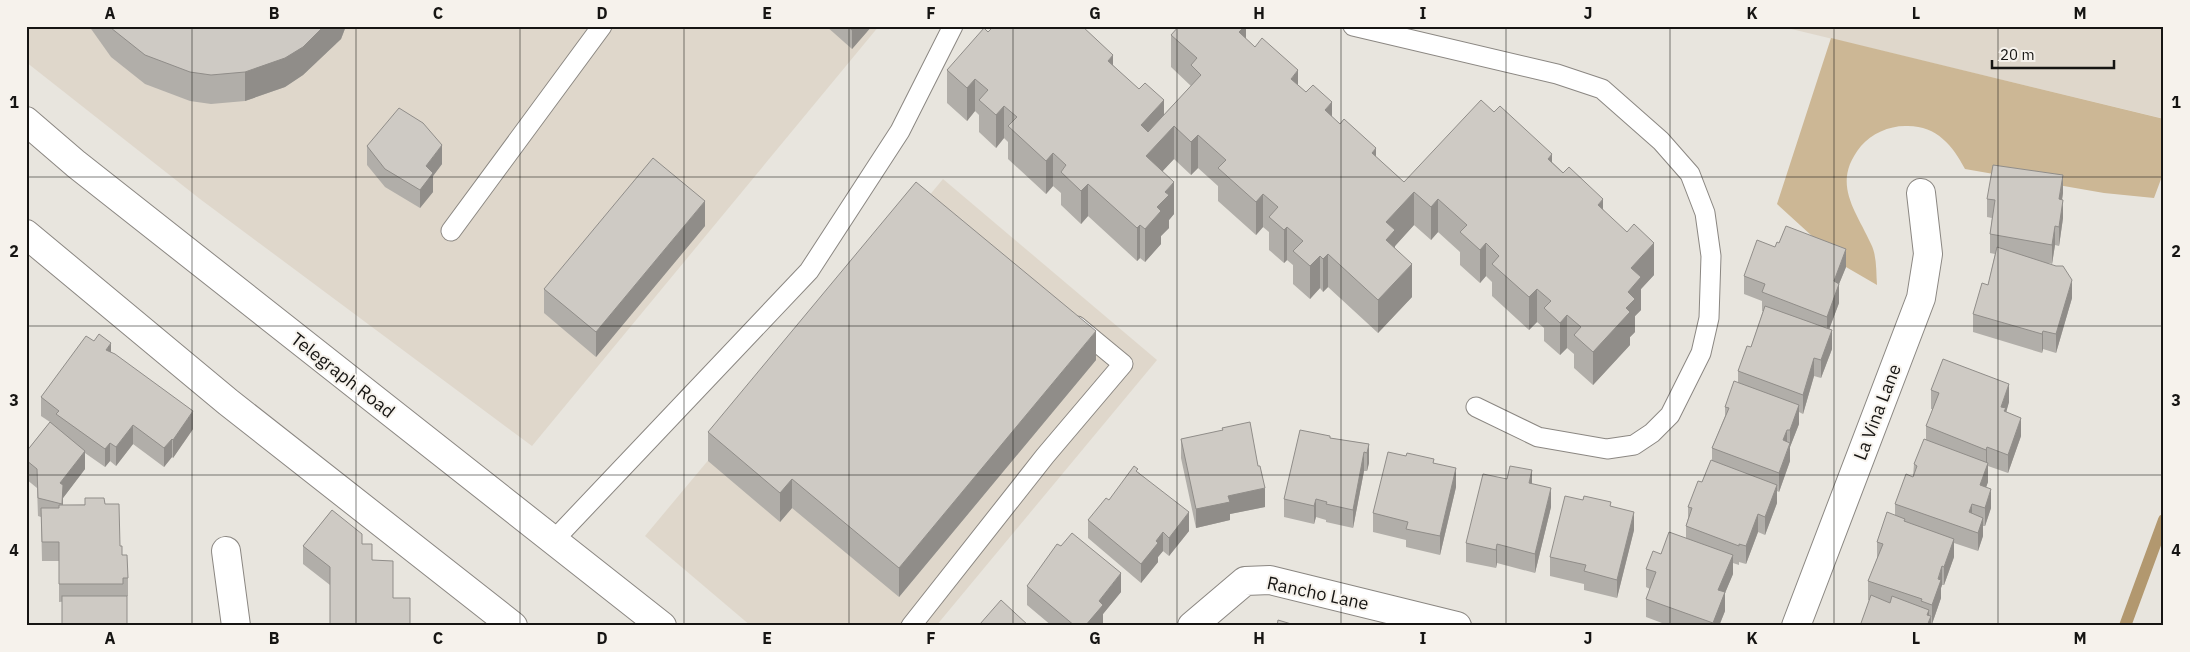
<svg xmlns="http://www.w3.org/2000/svg" width="2190" height="652" font-family="'IBM Plex Sans',sans-serif">
	<style>
		.built { fill: #dfd7cb }
		.green { fill: #ccb795 }
		.lines { fill: none; stroke-linecap: round; stroke-linejoin: round }
		.stream { stroke: #b2986f; stroke-width: 12 }
		.service-casing { stroke: #8b8782; stroke-width: 21 }
		.minor-casing { stroke: #8b8782; stroke-width: 30 }
		.primary-casing { stroke: #8b8782; stroke-width: 30 }
		.service { stroke: #fff; stroke-width: 19 }
		.minor { stroke: #fff; stroke-width: 28 }
		.primary { stroke: #fff; stroke-width: 28 }
		.wall { fill: #b1aea9 }
		.shaded-wall { fill: #908d89 }
		.building { fill: #cecac4; stroke: #908d89 }
		.grid { fill: none; stroke: #161513; stroke-width: 1; stroke-opacity: 0.55 }
		.labels { text-anchor: middle; dominant-baseline: central; stroke-width: 4; stroke-linejoin: round; paint-order: stroke }
		.street-label { font-size: 18px; fill: #161513; stroke: #f6f2ec }
		.neatline { fill: none; stroke: #161513; stroke-width: 2 }
		.grid-label { font-size: 16px; text-anchor: middle; font-weight: bold; fill: #161513 }
	</style>
	<rect width="100%" height="100%" fill="#e8e5de"/>
	<g class="built">
		<polygon points="26,26 879,26 532,446 200,199 26,62"/>
		<polygon points="1779,26 2164,26 2164,110 2161,118"/>
		<polygon points="943,179 1157,360 936,626 751,626 645,536"/>
	</g>
	<path class="green" d="M 1831,38 L 2164,119 L 2164,171 L 2154,198 L 2104,193 L 1965,169 C 1953,146 1937,126 1908,126 C 1891,125 1872,133 1861,146 C 1831,183 1855,209 1871,244 C 1877,256 1876,271 1877,285 L 1846,267 L 1777,204 Z"/>
	<g class="lines">
		<polyline class="stream" points="2125,626 2164,520"/>
		<g class="service-casing">
			<g id="service">
				<polyline points="1353,26 1557,74 1602,89 1661,141 1690,174 1705,213 1711,256 1709,318 1701,353 1670,415 1652,433 1634,445 1607,449 1538,437 1476,407"/>
				<polyline points="451,231 602,26"/>
				<polyline points="553,541 809,271 900,131 953,26"/>
				<polyline points="911,626 1045,456 1123,364 1077,326"/>
			</g>
		</g>
		<g class="minor-casing">
			<g id="minor">
				<polyline points="226,551 236,626"/>
				<polyline points="1192,626 1245,581 1270,580 1457,626"/>
				<polyline points="1796,626 1921,298 1928,254 1921,193"/>
			</g>
		</g>
		<g class="primary-casing">
			<g id="primary">
				<polyline points="26,121 76,164 662,626"/>
				<polyline points="26,234 228,402 513,626"/>
			</g>
		</g>
		<use href="#service" class="service"/>
		<use href="#minor" class="minor"/>
		<use href="#primary" class="primary"/>
	</g>
	<g class="wall">
		<polygon points="89,26 346,26 341,39 303,75 285,87 245,101 211,104 190,101 145,84 111,57"/>
		<polygon points="826,26 872,26 852,49"/>
		<polygon points="991,26 1073,26 1164,115 1191,86 1171,67 1171,35 1246,26 1246,39 1298,85 1332,117 1404,182 1552,162 1603,209 1654,275 1641,289 1641,310 1635,316 1635,332 1630,337 1630,345 1593,385 1574,368 1574,354 1567,348 1560,355 1544,341 1544,328 1537,322 1529,330 1492,296 1492,282 1486,276 1480,283 1460,265 1460,252 1438,232 1431,240 1414,225 1395,246 1395,248 1412,297 1378,333 1328,287 1323,292 1320,288 1310,299 1293,284 1293,265 1287,260 1284,263 1269,250 1269,232 1263,227 1256,235 1218,201 1218,186 1198,168 1191,175 1174,159 1162,171 1174,214 1169,220 1169,228 1161,236 1161,244 1145,262 1140,258 1137,261 1088,216 1081,224 1061,205 1061,193 1053,186 1046,194 1008,159 1008,142 1004,138 996,148 979,132 979,115 975,111 967,121 947,103 947,70 988,32 991,30"/>
		<polygon points="367,146 442,164 433,176 433,192 420,208 385,187 367,165"/>
		<polygon points="2063,193 2062,200 2063,218 2059,246 2055,245 2052,264 2049,263 2072,298 2056,353 2043,349 2042,353 1973,332 1973,314 1988,285 1995,254 1990,253 1990,234 1992,218 1987,217 1987,199"/>
		<polygon points="705,226 596,357 544,313 544,289"/>
		<polygon points="1775,247 1846,267 1839,284 1839,303 1829,329 1832,349 1821,378 1814,376 1803,414 1799,412 1799,424 1790,447 1790,461 1779,492 1777,491 1777,503 1765,535 1758,532 1746,564 1739,562 1739,565 1733,563 1733,574 1725,593 1725,611 1719,626 1670,626 1646,617 1646,599 1650,589 1646,587 1646,569 1661,554 1686,538 1686,526 1688,518 1688,507 1702,482 1712,460 1712,448 1725,416 1725,407 1738,382 1738,371 1751,347 1763,311 1762,311 1762,301 1744,294 1744,276"/>
		<polygon points="111,353 193,429 173,458 172,457 164,467 133,444 116,466 110,461 105,467 85,453 85,469 63,498 63,505 105,504 120,546 128,578 128,596 59,602 59,561 42,561 41,517 38,516 37,488 26,479 26,452 50,422 41,416 41,397"/>
		<polygon points="1096,360 899,597 792,508 780,522 708,461 708,432"/>
		<polygon points="1931,390 2009,402 2006,411 2021,436 2008,473 1988,466 1988,482 1986,487 1991,508 1985,526 1983,526 1983,536 1978,551 1954,543 1954,557 1944,585 1942,585 1941,588 1941,598 1932,624 1931,623 1931,626 1868,600 1868,581 1877,559 1877,542 1895,516 1895,504 1913,477 1914,464 1926,440 1926,426 1933,409 1931,409"/>
		<polygon points="1222,428 1265,507 1230,514 1230,520 1196,528 1181,458 1181,439 1222,431"/>
		<polygon points="1330,438 1369,444 1369,463 1367,471 1364,471 1353,528 1326,522 1326,520 1316,517 1314,524 1284,517 1284,499"/>
		<polygon points="1434,463 1456,487 1440,555 1406,547 1406,540 1373,532 1373,513"/>
		<polygon points="1138,472 1189,531 1169,556 1163,551 1158,557 1158,562 1141,583 1088,538 1088,520"/>
		<polygon points="1507,479 1532,484 1551,507 1535,573 1497,563 1496,568 1466,562 1466,543"/>
		<polygon points="1611,507 1634,530 1617,598 1584,590 1584,584 1550,576 1550,557"/>
		<polygon points="332,510 330,585 303,564 303,546"/>
		<polygon points="1027,586 1121,592 1103,614 1103,623 1101,626 1052,626 1027,605"/>
	</g>
	<g class="shaded-wall">
		<polygon points="324,26 346,26 341,39 303,75 285,87 245,101 245,72"/>
		<polygon points="856,26 872,26 852,49 852,30"/>
		<polygon points="1245,26 1246,26 1246,58 1239,32"/>
		<polygon points="1113,55 1113,88 1108,61"/>
		<polygon points="1298,70 1298,103 1291,79"/>
		<polygon points="975,79 975,111 967,121 967,88"/>
		<polygon points="1164,100 1164,133 1141,158 1141,125"/>
		<polygon points="1332,102 1332,135 1325,110"/>
		<polygon points="1004,106 1004,138 996,148 996,115"/>
		<polygon points="1174,126 1174,159 1146,189 1146,156"/>
		<polygon points="1198,135 1198,168 1191,175 1191,142"/>
		<polygon points="442,145 442,164 433,176 433,192 420,208 420,190 426,166"/>
		<polygon points="1376,148 1376,181 1372,153"/>
		<polygon points="1053,153 1053,186 1046,194 1046,161"/>
		<polygon points="1552,154 1552,187 1548,159"/>
		<polygon points="2063,175 2063,193 2059,218 2059,199"/>
		<polygon points="1174,182 1174,214 1169,220 1169,228 1161,236 1161,244 1145,262 1145,229 1165,192"/>
		<polygon points="1088,184 1088,216 1081,224 1081,191"/>
		<polygon points="1414,192 1414,225 1395,246 1395,263 1386,273 1386,222"/>
		<polygon points="1263,194 1263,227 1256,235 1256,202"/>
		<polygon points="1438,199 1438,232 1431,240 1431,207"/>
		<polygon points="1603,199 1603,231 1598,205"/>
		<polygon points="2063,200 2063,218 2059,246 2059,227"/>
		<polygon points="705,201 705,226 596,357 596,332"/>
		<polygon points="1140,225 1140,258 1137,261 1137,228"/>
		<polygon points="2055,226 2055,245 2052,264 2052,245"/>
		<polygon points="1287,227 1287,260 1284,263 1284,230"/>
		<polygon points="1486,243 1486,276 1480,283 1480,250"/>
		<polygon points="1654,243 1654,275 1641,289 1641,310 1635,316 1635,332 1630,337 1630,345 1593,385 1593,352 1626,308 1631,268"/>
		<polygon points="1846,249 1846,267 1839,284 1839,303 1827,335 1827,317 1834,281"/>
		<polygon points="1328,254 1328,287 1323,292 1323,259"/>
		<polygon points="1320,256 1320,288 1310,299 1310,266"/>
		<polygon points="1412,264 1412,297 1378,333 1378,300"/>
		<polygon points="2072,280 2072,298 2056,353 2056,334"/>
		<polygon points="1537,289 1537,322 1529,330 1529,297"/>
		<polygon points="1567,315 1567,348 1560,355 1560,323"/>
		<polygon points="1832,330 1832,349 1821,378 1821,360"/>
		<polygon points="1096,331 1096,360 899,597 899,568"/>
		<polygon points="2043,331 2043,349 2042,353 2042,334"/>
		<polygon points="111,343 111,362 106,350"/>
		<polygon points="1814,358 1814,376 1803,414 1803,395"/>
		<polygon points="2009,384 2009,402 2006,413 2001,407"/>
		<polygon points="1799,405 1799,424 1790,447 1790,461 1779,492 1779,473 1790,444 1790,430"/>
		<polygon points="193,411 193,429 173,458 173,440"/>
		<polygon points="2021,418 2021,436 2008,473 2008,455"/>
		<polygon points="133,425 133,444 116,466 116,447"/>
		<polygon points="1787,430 1787,448 1783,440"/>
		<polygon points="172,439 172,457 164,467 164,448"/>
		<polygon points="110,443 110,461 105,467 105,449"/>
		<polygon points="1369,444 1369,463 1367,471 1367,453"/>
		<polygon points="1987,447 1987,465 1986,469 1986,450"/>
		<polygon points="85,451 85,469 63,498 62,522 62,499 60,483"/>
		<polygon points="1364,452 1364,471 1353,528 1353,510"/>
		<polygon points="1988,463 1988,482 1980,504 1980,485"/>
		<polygon points="1456,468 1456,487 1440,555 1440,536"/>
		<polygon points="1532,470 1532,489 1529,483"/>
		<polygon points="792,479 792,508 780,522 780,493"/>
		<polygon points="1777,485 1777,503 1765,535 1765,517"/>
		<polygon points="1265,488 1265,507 1230,514 1230,520 1196,528 1196,509 1228,496"/>
		<polygon points="1551,488 1551,507 1535,573 1535,554"/>
		<polygon points="1991,489 1991,508 1985,526 1985,508"/>
		<polygon points="1316,499 1316,517 1314,524 1314,506"/>
		<polygon points="1972,504 1972,522 1969,531 1969,512"/>
		<polygon points="1189,512 1189,531 1169,556 1169,538"/>
		<polygon points="1634,512 1634,530 1617,598 1617,580"/>
		<polygon points="1758,514 1758,532 1746,564 1746,546"/>
		<polygon points="1983,518 1983,536 1978,551 1978,533"/>
		<polygon points="1163,532 1163,551 1158,557 1158,562 1141,583 1141,564 1156,541"/>
		<polygon points="1954,539 1954,557 1944,585 1944,567"/>
		<polygon points="1497,544 1497,563 1496,568 1496,550"/>
		<polygon points="1733,555 1733,574 1725,593 1725,611 1719,626 1713,626 1718,590"/>
		<polygon points="1942,566 1942,585 1941,588 1941,598 1932,624 1932,605"/>
		<polygon points="1121,573 1121,592 1103,614 1103,623 1101,626 1085,626 1099,601"/>
		<polygon points="1929,610 1929,621 1931,616 1931,626 1927,626 1927,615"/>
	</g>
	<g class="building">
		<polygon points="109,26 324,26 303,47 285,58 245,72 211,75 190,72 145,55 111,28"/>
		<polygon points="847,26 856,26 852,30"/>
		<polygon points="994,26 1073,26 1074,28 1075,26 1082,26 1113,55 1108,61 1139,89 1145,83 1164,100 1141,125 1148,132 1201,75 1191,65 1197,58 1171,35 1179,26 1245,26 1239,32 1255,47 1262,38 1298,70 1291,79 1306,92 1313,85 1332,102 1325,110 1340,124 1344,119 1376,148 1372,153 1404,182 1481,100 1494,112 1500,106 1552,154 1548,159 1563,173 1569,167 1603,199 1598,205 1627,232 1634,224 1654,243 1631,268 1641,277 1628,292 1635,299 1626,308 1630,312 1593,352 1574,335 1581,327 1567,315 1560,323 1544,308 1551,301 1537,289 1529,297 1492,264 1499,256 1486,243 1480,250 1460,232 1467,225 1438,199 1431,207 1414,192 1386,222 1395,230 1386,240 1412,264 1378,300 1328,254 1323,259 1320,256 1310,266 1293,251 1303,241 1287,227 1284,230 1269,217 1278,207 1263,194 1256,202 1218,168 1226,160 1198,135 1191,142 1174,126 1146,156 1174,182 1165,192 1169,195 1157,207 1161,211 1145,229 1140,225 1137,228 1088,184 1081,191 1061,172 1066,165 1053,153 1046,161 1008,126 1017,117 1004,106 996,115 979,100 988,90 975,79 967,88 947,70 984,28 988,32"/>
		<polygon points="399,108 423,123 442,145 426,166 433,173 420,190 385,169 367,146"/>
		<polygon points="653,158 705,201 596,332 544,289"/>
		<polygon points="1993,165 2063,175 2059,199 2063,200 2059,227 2055,226 2052,245 1990,234 1995,200 1987,199"/>
		<polygon points="916,182 1096,331 899,568 792,479 780,493 708,432"/>
		<polygon points="1786,226 1846,249 1834,281 1839,284 1827,317 1762,292 1765,284 1744,276 1757,240 1775,247 1777,242 1779,243"/>
		<polygon points="1997,247 2056,266 2063,266 2072,280 2056,334 2043,331 2042,334 1973,314 1982,283 1988,285"/>
		<polygon points="1765,306 1832,330 1821,360 1814,358 1803,395 1738,371 1747,346 1751,347"/>
		<polygon points="99,334 111,343 106,350 115,354 193,411 173,440 172,439 164,448 133,425 116,447 110,443 105,449 56,414 59,411 41,397 86,336 94,341"/>
		<polygon points="1943,359 2009,384 2001,407 2006,408 2004,411 2021,418 2008,455 1987,447 1986,450 1926,426 1939,393 1931,390"/>
		<polygon points="1734,381 1799,405 1790,430 1787,430 1783,440 1790,443 1779,473 1712,448 1729,408 1725,407"/>
		<polygon points="50,422 85,451 60,483 63,485 62,504 38,498 37,469 26,460 26,452"/>
		<polygon points="1250,422 1258,466 1260,466 1265,488 1228,496 1230,502 1196,509 1181,439 1223,430 1222,428"/>
		<polygon points="1300,430 1330,436 1330,438 1369,444 1367,453 1364,452 1353,510 1326,504 1327,502 1316,499 1314,506 1284,499"/>
		<polygon points="1924,439 1988,463 1980,485 1991,489 1985,508 1972,504 1969,512 1983,518 1978,533 1895,504 1906,474 1913,477 1917,466 1914,464"/>
		<polygon points="1388,452 1406,456 1407,453 1434,459 1433,463 1456,468 1440,536 1406,529 1408,522 1373,513"/>
		<polygon points="1711,460 1777,485 1765,517 1758,514 1746,546 1739,544 1739,546 1686,526 1692,508 1688,507 1698,481 1702,482"/>
		<polygon points="1134,466 1138,469 1136,471 1189,512 1169,538 1163,532 1156,541 1158,543 1141,564 1088,520 1106,498 1109,500"/>
		<polygon points="1510,466 1532,470 1529,483 1551,488 1535,554 1497,544 1496,550 1466,543 1483,474 1507,479"/>
		<polygon points="1565,496 1583,500 1584,496 1611,502 1610,506 1634,512 1617,580 1584,571 1586,565 1550,557"/>
		<polygon points="85,498 104,498 105,504 119,504 120,546 122,546 122,555 127,555 128,578 123,578 123,584 59,584 59,542 42,542 41,508 59,508 59,505 85,505"/>
		<polygon points="332,510 362,534 362,544 372,544 372,560 393,561 393,598 410,598 410,626 330,626 330,567 303,546"/>
		<polygon points="1887,512 1905,519 1904,521 1954,539 1944,567 1942,566 1938,579 1941,580 1932,605 1921,601 1922,599 1868,581 1883,544 1877,542"/>
		<polygon points="1669,532 1733,555 1718,590 1725,592 1713,623 1646,599 1656,572 1646,569 1653,551 1661,554"/>
		<polygon points="1072,533 1121,573 1099,601 1103,605 1085,626 1075,626 1027,586 1057,544 1061,546"/>
		<polygon points="1871,595 1890,603 1892,596 1929,610 1927,615 1931,616 1927,626 1860,626"/>
		<rect x="62" y="596" width="65" height="30"/>
		<polygon points="1001,600 1029,626 981,626 982,625 980,624"/>
		<polygon points="1278,620 1298,626 1277,626"/>
	</g>
	<path class="grid" d="M 192,26 L 192,626M 356,26 L 356,626M 520,26 L 520,626M 684,26 L 684,626M 849,26 L 849,626M 1013,26 L 1013,626M 1177,26 L 1177,626M 1341,26 L 1341,626M 1506,26 L 1506,626M 1670,26 L 1670,626M 1834,26 L 1834,626M 1998,26 L 1998,626M 26,177 L 2164,177M 26,326 L 2164,326M 26,475 L 2164,475"/>
	<g class="labels">
		<g class="street-label">
			<text transform="translate(343 375) rotate(38)">Telegraph Road</text>
			<text transform="translate(1877 412) rotate(-69)">La Vina Lane</text>
			<text transform="translate(1318 593) rotate(12)">Rancho Lane</text>
		</g>
	</g>
	<rect width="2190" height="652" fill="none" stroke="#f6f2ec" stroke-width="55"/>
	<path d="M1992 60v8h122v-8" fill="none" stroke="#161513" stroke-width="2.5"/>
	<text x="2000" y="60" font-size="15" fill="#161513" stroke="#f6f2ec" stroke-width="4" paint-order="stroke">20 m</text>
	<rect x="28" y="28" width="2134" height="596" class="neatline"/>
	<g class="grid-label">
		<text x="110" y="19">A</text>
		<text x="274" y="19">B</text>
		<text x="438" y="19">C</text>
		<text x="602" y="19">D</text>
		<text x="767" y="19">E</text>
		<text x="931" y="19">F</text>
		<text x="1095" y="19">G</text>
		<text x="1259" y="19">H</text>
		<text x="1423" y="19">I</text>
		<text x="1588" y="19">J</text>
		<text x="1752" y="19">K</text>
		<text x="1916" y="19">L</text>
		<text x="2080" y="19">M</text>
		<text x="14" y="108">1</text>
		<text x="2176" y="108">1</text>
		<text x="14" y="257">2</text>
		<text x="2176" y="257">2</text>
		<text x="14" y="406">3</text>
		<text x="2176" y="406">3</text>
		<text x="14" y="556">4</text>
		<text x="2176" y="556">4</text>
		<text x="110" y="644">A</text>
		<text x="274" y="644">B</text>
		<text x="438" y="644">C</text>
		<text x="602" y="644">D</text>
		<text x="767" y="644">E</text>
		<text x="931" y="644">F</text>
		<text x="1095" y="644">G</text>
		<text x="1259" y="644">H</text>
		<text x="1423" y="644">I</text>
		<text x="1588" y="644">J</text>
		<text x="1752" y="644">K</text>
		<text x="1916" y="644">L</text>
		<text x="2080" y="644">M</text>
	</g>
</svg>
